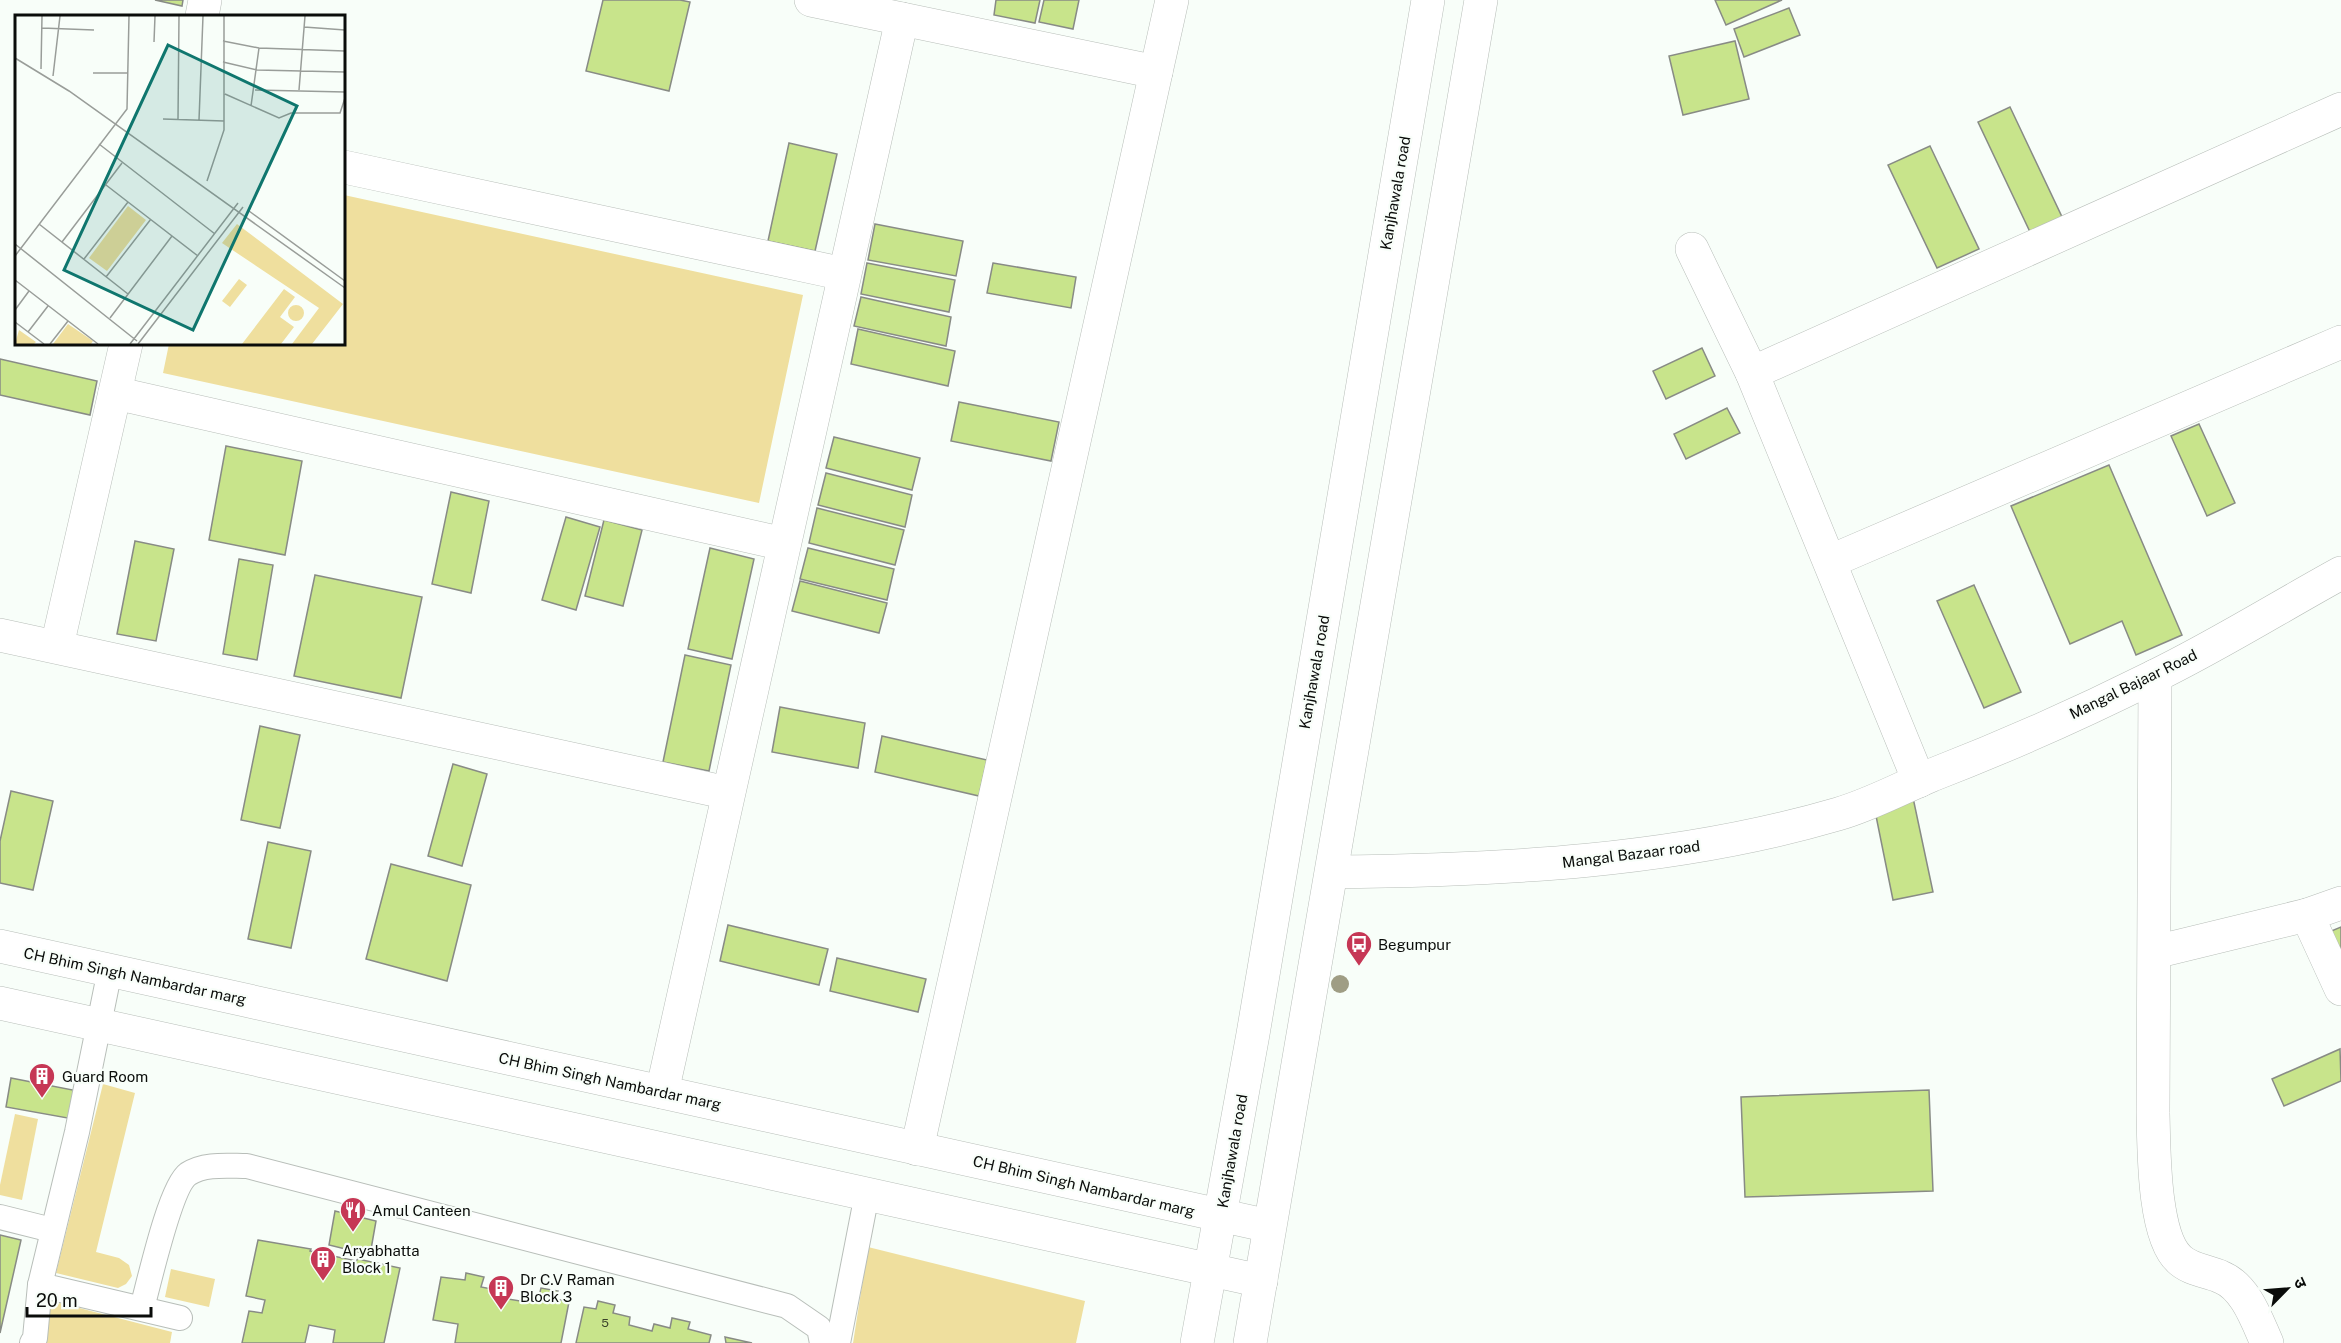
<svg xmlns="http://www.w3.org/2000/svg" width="2341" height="1343" font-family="'Public Sans','Noto Sans Devanagari',sans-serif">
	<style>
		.green { fill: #efdf9e }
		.building { fill: #c8e48b; stroke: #888b85; stroke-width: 1.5 }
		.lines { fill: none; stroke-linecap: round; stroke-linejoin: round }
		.service-casing { stroke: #b8beb9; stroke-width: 26 }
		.minor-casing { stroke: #b8beb9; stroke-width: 34 }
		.secondary-casing { stroke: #b8beb9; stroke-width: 34 }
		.service { stroke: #fff; stroke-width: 24 }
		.minor { stroke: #fff; stroke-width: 33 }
		.secondary { stroke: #fff; stroke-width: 33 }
		.tree { fill: #9f9d84 }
		.labels { text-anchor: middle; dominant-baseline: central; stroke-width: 4.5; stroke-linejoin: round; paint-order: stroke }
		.number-label { font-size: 12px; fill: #3a422a }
		.street-label { font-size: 15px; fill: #0a0c0a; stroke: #f8fef9 }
		.poi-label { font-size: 15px; fill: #0a0c0a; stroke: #f8fef9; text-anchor: start }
		.inset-road { fill: none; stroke: #999d99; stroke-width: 1.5 }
		.view { fill: #0f766e; fill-opacity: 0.15; stroke: #0f766e; stroke-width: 3 }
		.inset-edge { fill: none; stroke: #0a0c0a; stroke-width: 3 }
	</style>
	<rect width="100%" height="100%" fill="#f8fef9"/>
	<g class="green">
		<polygon points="344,195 803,295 759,503 163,373 169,344 344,344"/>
		<polygon points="103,1084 135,1093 96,1252 119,1258 129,1265 132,1276 126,1284 118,1288 56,1273"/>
		<polygon points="15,1114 38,1119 22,1200 0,1195 0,1185"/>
		<polygon points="868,1247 1085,1301 1076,1343 853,1343"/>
		<polygon points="171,1269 215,1279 209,1307 165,1297"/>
		<polygon points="60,1303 172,1332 170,1343 46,1343 42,1337 49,1307"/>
	</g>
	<g class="building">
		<polygon points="155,0 183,0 182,6"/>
		<polygon points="603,0 680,0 690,2 669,91 586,71"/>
		<polygon points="996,0 1040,0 1035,23 994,15"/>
		<polygon points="1044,0 1079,0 1073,29 1039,22"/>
		<polygon points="1715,0 1782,0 1726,25"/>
		<polygon points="1789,8 1800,35 1744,57 1734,29"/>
		<polygon points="1735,41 1749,99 1683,115 1669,56"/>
		<polygon points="2010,107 2063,219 2031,234 1978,122"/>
		<polygon points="789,143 837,154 815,251 768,241"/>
		<polygon points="1930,146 1979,249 1937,268 1888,165"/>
		<polygon points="875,224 963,241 956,276 868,260"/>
		<polygon points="867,263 955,280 949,312 861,294"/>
		<polygon points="993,263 1076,277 1071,308 987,293"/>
		<polygon points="861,297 951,317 946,346 854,326"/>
		<polygon points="858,329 955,351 948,386 851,364"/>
		<polygon points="1702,348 1715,376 1666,399 1653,371"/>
		<polygon points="0,359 97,381 90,415 0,395"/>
		<polygon points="959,402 1059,422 1051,461 951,441"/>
		<polygon points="1727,408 1740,433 1686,459 1674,434"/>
		<polygon points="2199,424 2235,503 2207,516 2171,436"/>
		<polygon points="834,437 920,458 912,490 826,468"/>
		<polygon points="226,446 302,461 285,555 209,540"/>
		<polygon points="2109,465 2182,635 2136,655 2122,621 2070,644 2011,506"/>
		<polygon points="826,473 912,495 905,527 818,505"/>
		<polygon points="451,492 489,501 471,593 432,584"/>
		<polygon points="817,508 904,530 895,565 809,543"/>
		<polygon points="566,517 600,527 576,610 542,600"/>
		<polygon points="604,520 642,530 623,606 585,596"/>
		<polygon points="135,541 174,549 156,641 117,634"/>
		<polygon points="710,548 754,559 732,659 688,649"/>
		<polygon points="808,548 894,569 887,600 800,579"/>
		<polygon points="239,559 273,565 257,660 223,654"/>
		<polygon points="315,575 422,597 401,698 294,676"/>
		<polygon points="800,581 887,603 879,633 792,611"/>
		<polygon points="1974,585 2021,692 1984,708 1937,601"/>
		<polygon points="685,655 731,665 709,771 663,762"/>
		<polygon points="780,707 865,723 858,768 772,752"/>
		<polygon points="260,726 300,735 280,828 241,820"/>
		<polygon points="882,736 987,760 979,796 875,772"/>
		<polygon points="453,764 487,774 462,866 428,856"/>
		<polygon points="11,791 53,801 33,890 0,883 0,841"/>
		<polygon points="1912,793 1933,892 1893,900 1873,801"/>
		<polygon points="268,842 311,851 291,948 248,939"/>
		<polygon points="391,864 471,885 447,981 366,959"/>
		<polygon points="728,925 828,949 819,985 720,961"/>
		<polygon points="2341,927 2341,979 2322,935"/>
		<polygon points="837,958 926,979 918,1012 830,991"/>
		<polygon points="2340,1049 2341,1081 2284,1106 2272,1079"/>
		<polygon points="11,1078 78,1091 73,1119 6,1107"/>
		<polygon points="1929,1090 1933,1191 1745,1197 1741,1097"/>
		<polygon points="335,1211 376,1221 370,1255 329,1245"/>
		<polygon points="0,1235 21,1240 0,1333"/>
		<polygon points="258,1240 311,1249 310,1251 356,1261 358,1259 400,1268 384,1343 333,1343 335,1330 309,1325 305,1343 242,1343 249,1311 262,1313 265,1300 246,1296"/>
		<polygon points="466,1273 484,1277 481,1287 497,1290 496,1297 520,1301 522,1293 539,1296 541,1288 558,1291 556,1299 569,1302 561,1343 455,1343 458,1324 433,1320 441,1277 465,1280"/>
		<polygon points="598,1301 615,1305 613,1313 630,1317 629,1325 652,1331 654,1324 670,1328 672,1318 690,1322 688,1329 711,1335 709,1343 576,1343 584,1307 596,1309"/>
		<polygon points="725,1337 752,1343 726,1343"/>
	</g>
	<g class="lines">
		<g class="service-casing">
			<g id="service">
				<polyline points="0,1217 52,1230"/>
				<polyline points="40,1285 180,1318"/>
				<path d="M 142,1308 C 149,1283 170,1187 188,1174 C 205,1163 228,1166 247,1166 L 787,1306 L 819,1328 L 822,1343"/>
				<polyline points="32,1343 35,1338 40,1285 77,1132 110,970"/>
				<polyline points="838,1343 867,1194"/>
			</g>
		</g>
		<g class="minor-casing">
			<g id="minor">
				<polyline points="811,0 1156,72"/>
				<polyline points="202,16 205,0"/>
				<polyline points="344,167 844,274"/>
				<polyline points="1692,249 1752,373 1919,781"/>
				<polyline points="1752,373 2341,109"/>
				<polyline points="115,393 784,544"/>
				<polyline points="1831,561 2341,342"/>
				<polyline points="0,635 728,793"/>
				<polyline points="57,646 126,344"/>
				<path d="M 2155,676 L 2153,1113 C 2154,1148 2153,1235 2179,1259 C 2190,1270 2208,1271 2221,1277 C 2246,1287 2257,1321 2267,1343"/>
				<path d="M 1333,872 C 1502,870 1674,862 1838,814 C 1870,805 1901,788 1932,775 C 2007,746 2081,713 2153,677 C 2217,646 2279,607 2341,573"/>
				<polyline points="2307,915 2341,989"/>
				<polyline points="0,946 1269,1226"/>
				<polyline points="2155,952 2307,915 2341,903"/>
				<polyline points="0,1003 1261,1281"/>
				<polyline points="662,1092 902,19"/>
				<polyline points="917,1149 1172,0"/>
			</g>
		</g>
		<g class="secondary-casing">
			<g id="secondary">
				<polyline points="1197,1343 1253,1034 1428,0"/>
				<polyline points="1250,1343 1481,0"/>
			</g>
		</g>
		<use href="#service" class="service"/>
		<use href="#minor" class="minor"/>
		<use href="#secondary" class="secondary"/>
	</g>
	<circle class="tree" cx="1340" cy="984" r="9"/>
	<defs>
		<g id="bus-pin" transform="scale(1.35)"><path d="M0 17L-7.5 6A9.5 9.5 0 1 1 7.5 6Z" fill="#c63755" stroke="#f8fef9"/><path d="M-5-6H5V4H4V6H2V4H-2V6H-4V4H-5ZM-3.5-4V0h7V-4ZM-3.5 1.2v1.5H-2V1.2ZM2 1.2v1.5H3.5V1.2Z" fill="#fff"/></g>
		<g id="building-pin" transform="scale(1.35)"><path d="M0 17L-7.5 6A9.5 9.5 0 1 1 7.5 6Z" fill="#c63755" stroke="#f8fef9"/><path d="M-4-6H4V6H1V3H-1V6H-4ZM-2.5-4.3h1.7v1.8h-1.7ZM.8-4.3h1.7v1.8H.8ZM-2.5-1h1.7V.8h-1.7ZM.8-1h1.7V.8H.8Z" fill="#fff"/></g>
		<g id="restaurant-pin" transform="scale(1.35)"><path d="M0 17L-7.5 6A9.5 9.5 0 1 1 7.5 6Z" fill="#c63755" stroke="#f8fef9"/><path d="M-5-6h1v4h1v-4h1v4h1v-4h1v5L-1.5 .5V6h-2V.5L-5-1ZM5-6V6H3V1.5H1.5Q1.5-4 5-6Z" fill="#fff"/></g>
	</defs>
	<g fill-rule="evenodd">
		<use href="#bus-pin" x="1359" y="944"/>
		<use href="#building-pin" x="42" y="1076"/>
		<use href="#restaurant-pin" x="353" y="1210"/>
		<use href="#building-pin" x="323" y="1259"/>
		<use href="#building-pin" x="501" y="1288"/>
	</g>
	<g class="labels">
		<g class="number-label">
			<text x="605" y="1323">5</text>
		</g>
		<g class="street-label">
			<text transform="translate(1395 193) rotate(-80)">Kanjhawala road</text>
			<text transform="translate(1314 672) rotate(-80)">Kanjhawala road</text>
			<text transform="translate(2133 684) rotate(-26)">Mangal Bajaar Road</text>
			<text transform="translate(1631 854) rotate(-7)">Mangal Bazaar road</text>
			<text transform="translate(135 976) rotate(12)">CH Bhim Singh Nambardar marg</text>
			<text transform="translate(610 1081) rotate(12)">CH Bhim Singh Nambardar marg</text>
			<text transform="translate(1232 1151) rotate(-80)">Kanjhawala road</text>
			<text transform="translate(1084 1186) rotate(13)">CH Bhim Singh Nambardar marg</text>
		</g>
		<g class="poi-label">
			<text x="1378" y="944">Begumpur</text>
			<text x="62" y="1076">Guard Room</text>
			<text x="372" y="1210">Amul Canteen</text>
			<text x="342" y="1250">Aryabhatta<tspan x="342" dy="17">Block 1</tspan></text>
			<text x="520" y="1279">Dr C.V Raman<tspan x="520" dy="17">Block 3</tspan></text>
		</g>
	</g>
	<g transform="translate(15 15)">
		<rect width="330" height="330" fill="#f8fef9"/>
		<path d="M 113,191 L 131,205 L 92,256 L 74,243 ZM 222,209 L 328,289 L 297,329 L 277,329 L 304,293 L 207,228 ZM 224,264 L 232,270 L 215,292 L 207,286 ZM 269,274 L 280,282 L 265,302 L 279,312 L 266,329 L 227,329 ZM273 298a8 8 0 1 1 16 0a8 8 0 1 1-16 0ZM 53,309 L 78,326 L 76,329 L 38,329 ZM 4,315 L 21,327 L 19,329 L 0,329 Z" fill="#efdf9e"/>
		<path class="inset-road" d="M 289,12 L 330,15M 27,13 L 79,15M 208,26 L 244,33 L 330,36M 139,27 L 140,1M 0,43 L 54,76 L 330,273M 208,47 L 242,55 L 330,57M 26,54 L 27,1M 78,58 L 113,58M 38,61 L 45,1M 240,75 L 330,77M 284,75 L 290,1M 210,79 L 264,103 L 276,98 L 325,98 L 330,83M 236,91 L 244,33M 148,104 L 209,106M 163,104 L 164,1M 184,105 L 188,1M 84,129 L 200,219M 192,166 L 209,115 L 209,1M 91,170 L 183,241M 234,196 L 330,266M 24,209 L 113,279M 47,227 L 107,148M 0,229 L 122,326M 0,241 L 112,94 L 114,1M 69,244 L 113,187M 91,262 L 136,204M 0,265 L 83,329M 0,295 L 14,276M 95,303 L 157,221M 0,307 L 29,329M 13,317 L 33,291M 35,329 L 53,306M 115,329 L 223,188M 123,329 L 228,192"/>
		<path class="view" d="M 153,30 L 282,91 L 178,315 L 49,255 Z"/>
		<rect width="330" height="330" class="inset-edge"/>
	</g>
	<g transform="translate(2287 1289) rotate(65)" stroke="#f8fef9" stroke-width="4.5" paint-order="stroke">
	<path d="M0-4.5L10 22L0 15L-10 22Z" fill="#0a0c0a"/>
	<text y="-9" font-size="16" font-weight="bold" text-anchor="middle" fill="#0a0c0a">उ</text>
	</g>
	<path d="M27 1307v9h124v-9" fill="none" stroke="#0a0c0a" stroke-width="3"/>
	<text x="36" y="1307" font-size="18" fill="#0a0c0a" stroke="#f8fef9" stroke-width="4.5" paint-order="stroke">20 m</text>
</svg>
